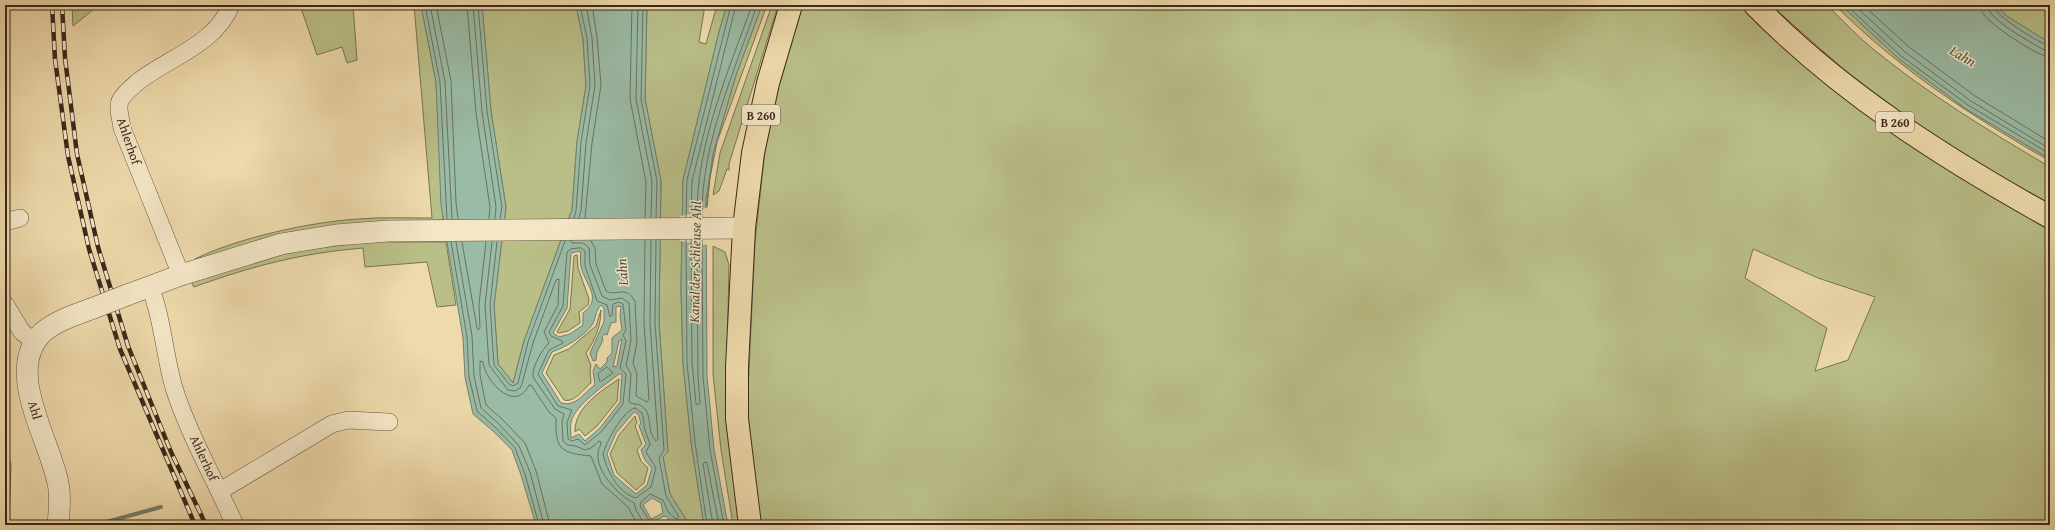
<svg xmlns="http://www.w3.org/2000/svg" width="2055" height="530" font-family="'Gentium Book Plus',serif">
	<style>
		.green { fill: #babf88; stroke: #7a7452; fill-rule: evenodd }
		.water { fill: #9abba5; stroke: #74806e; fill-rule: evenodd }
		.pier { fill: #eedaab }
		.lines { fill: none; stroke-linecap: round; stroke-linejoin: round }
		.shore { stroke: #6a7260; stroke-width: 1 }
		.stream { stroke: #74806e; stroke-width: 4 }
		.minor-casing { stroke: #68543f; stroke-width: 18 }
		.tertiary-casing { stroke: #68543f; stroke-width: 22 }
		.primary-casing { stroke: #3b281b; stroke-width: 24 }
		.minor { stroke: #f4e7c8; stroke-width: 17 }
		.tertiary { stroke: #f4e7c8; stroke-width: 21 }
		.primary { stroke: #eedaab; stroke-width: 22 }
		.rail-casing { stroke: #3b281b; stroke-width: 4.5 }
		.rail { stroke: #f4e7c8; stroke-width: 3; stroke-dasharray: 9; stroke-linecap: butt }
		.tertiary-bridge-casing { stroke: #68543f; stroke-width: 22; stroke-linecap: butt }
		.tertiary-bridge { stroke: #f4e7c8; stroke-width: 21 }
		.labels { text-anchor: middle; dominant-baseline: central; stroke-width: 3; stroke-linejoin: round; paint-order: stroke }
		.shield { fill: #f4e7c8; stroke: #72614f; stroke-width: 1 }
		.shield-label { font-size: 12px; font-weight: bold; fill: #3b281b }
		.street-label { font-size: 13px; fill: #3b281b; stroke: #f4e7c8 }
		.water-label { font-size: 14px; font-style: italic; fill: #534d3e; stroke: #f4e7c8 }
	</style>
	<rect width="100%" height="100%" fill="#eedaab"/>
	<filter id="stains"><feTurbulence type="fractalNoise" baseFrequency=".005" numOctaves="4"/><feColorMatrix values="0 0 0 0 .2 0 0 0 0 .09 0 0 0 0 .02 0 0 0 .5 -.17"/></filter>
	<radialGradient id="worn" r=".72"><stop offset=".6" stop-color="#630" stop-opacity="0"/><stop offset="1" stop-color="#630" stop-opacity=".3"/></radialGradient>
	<g class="green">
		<polygon points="72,5 99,5 73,26"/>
		<polygon points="300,5 353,5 357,60 347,63 342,47 317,55"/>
		<path d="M 414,5 L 421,5 L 436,82 L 443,220 L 411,221 L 195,259 C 237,238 310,222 358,219 C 382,217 407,218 432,218 Z"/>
		<polygon points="482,5 576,5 583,39 586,86 577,142 572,210 524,341 513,383 498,364 494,305 506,207 491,111"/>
		<polygon points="647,5 705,5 699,42 706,44 717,5 727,5 719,32 683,180 681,288 683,363 691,442 704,525 687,525 685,518 670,494 663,457 668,452 659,322 661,181 645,99"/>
		<polygon points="762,5 767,5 717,142 710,178 707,208 706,208 713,154 736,75"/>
		<polygon points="772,5 778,5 729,164 729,170 727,169 719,191 713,195 720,153"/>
		<path d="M 800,5 L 1742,5 C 1831,97 1938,167 2050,228 L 2050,525 L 759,525 L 747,414 L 755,242 L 769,113 ZM 1753,249 L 1818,278 L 1875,297 L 1848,360 L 1815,371 L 1827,328 L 1745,278 Z"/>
		<path d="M 1771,5 L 1827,5 C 1842,20 1857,36 1873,49 C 1928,94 1989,131 2050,167 L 2050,208 L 1908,122 L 1851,76 Z"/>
		<path d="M 1835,5 L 1841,5 L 1899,59 L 1966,109 L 2050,159 L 2050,161 C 1971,116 1900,70 1835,5 Z"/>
		<polygon points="1994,5 2050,5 2050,43 2008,17"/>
		<path d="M 389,239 L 389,242 L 446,242 L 456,305 L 437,307 L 427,262 L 365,267 L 363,248 C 302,253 252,266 194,287 L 190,280 L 272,254 Z"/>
		<polygon points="713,246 725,252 729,265 727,361 745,525 733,525 721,450 713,374"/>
		<polygon points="577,255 578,268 589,299 588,305 579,312 580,323 568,331 559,333 557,332 570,309 574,256"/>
		<path d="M 601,310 C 601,326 595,340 586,353 L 591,366 L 590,370 L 591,383 C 583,389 575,403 564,400 L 546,373 L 554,355 L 569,349 L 596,326 Z"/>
		<path d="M 619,379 L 617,401 L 597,426 L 585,436 L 579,429 L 575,432 C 574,408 601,391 619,379 Z"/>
		<polygon points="635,416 637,423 635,426 642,444 637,450 641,461 648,468 644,483 636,490 617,473 610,454 619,435"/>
		<polygon points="5,449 11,464 9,522 5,522"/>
	</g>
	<g class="water">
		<path d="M 421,5 L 482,5 L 491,111 L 506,207 L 494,305 L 498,364 L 513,383 L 524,341 L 572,210 L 577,142 L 586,86 L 583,39 L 576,5 L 647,5 L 645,99 L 661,181 L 659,322 L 668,452 L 663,457 L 670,494 L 685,518 L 687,525 L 675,525 L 673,521 L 670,525 L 664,525 L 668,522 L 668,517 L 664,516 L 655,521 L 657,525 L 536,525 L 521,475 L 512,450 L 493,431 L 473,414 L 465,377 L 463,338 L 441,205 L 436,82 ZM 580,251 C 581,256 580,262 581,267 C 586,286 603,298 583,313 L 583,325 L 570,334 L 559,337 L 553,333 L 567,308 L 571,253 ZM 601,305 L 604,308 L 604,322 L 590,353 L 593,361 L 596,360 L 597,352 L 603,340 L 602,337 L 605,334 L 607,335 L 611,323 L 616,322 L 616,307 L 621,306 L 620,316 L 622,330 L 612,338 L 612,353 L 607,358 L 607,362 L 600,369 L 596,364 L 593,371 L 595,385 C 583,393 577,407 561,403 L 542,373 L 552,352 C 566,347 583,337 592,325 C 596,319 595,311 601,305 ZM 622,339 L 617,366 L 613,367 L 619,341 ZM 619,374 L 622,374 L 620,402 L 600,428 L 585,441 L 579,434 L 571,438 C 571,433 570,427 571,422 C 575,405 606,384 619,374 ZM 634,412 L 638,414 L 641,423 L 639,426 L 646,444 L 641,450 L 645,460 L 652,468 L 647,485 L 636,494 L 614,475 L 607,454 L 616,433 ZM 652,498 L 661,503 L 663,513 L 651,519 L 643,505 Z"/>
		<polygon points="727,5 762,5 736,75 713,154 706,199 707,376 714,449 728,525 704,525 691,442 683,363 681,288 683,180 719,32"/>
		<polygon points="1841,5 1994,5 2008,17 2050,43 2050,159 1966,109 1899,59"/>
	</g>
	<polygon class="pier" points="708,207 708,245 680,241 680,216 692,214"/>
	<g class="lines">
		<g class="shore">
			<polyline points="425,5 440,82 447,219"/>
			<polyline points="430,5 445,82 452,219"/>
			<polyline points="436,5 451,81 456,203 458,219"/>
			<polyline points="467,5 476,113 490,207 489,219"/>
			<polyline points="473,5 482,112 496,207 495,219"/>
			<polyline points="478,5 487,111 502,207 500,219"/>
			<polyline points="632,5 630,99 646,182 645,217"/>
			<polyline points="638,5 636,99 652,181 651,217"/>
			<polyline points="643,5 641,99 657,181 656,217"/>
			<polyline points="1846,5 1901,56 1968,105 2050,154"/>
			<polyline points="1854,5 1905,52 1971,101 2050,149"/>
			<polyline points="1863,5 1909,47 1975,96 2050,142"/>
			<path d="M 1981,5 C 1981,9 1982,13 1985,16 C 1993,26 2038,57 2050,57"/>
			<path d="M 1987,5 C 1988,20 2031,42 2044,50 L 2050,51"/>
			<path d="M 1992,5 C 1993,14 2041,45 2050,46"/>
			<polyline points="686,217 687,180 731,5"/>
			<polyline points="691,217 692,181 736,5"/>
			<path d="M 697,217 C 696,144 728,73 752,5"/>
			<path d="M 702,217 C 701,144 734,73 757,5"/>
			<polyline points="574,218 576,211 581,142 590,85 587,38 580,5"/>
			<polyline points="579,218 581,211 586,143 595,85 592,38 586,5"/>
			<polyline points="585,218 592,143 601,85 597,37 592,5"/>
			<polyline points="686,240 687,363 695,442 707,525"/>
			<polyline points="691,240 692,363 696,404 698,405 700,403 698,376 697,240"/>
			<polyline points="702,240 703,376 710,450 724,525"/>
			<path d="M 571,241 L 572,243 L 583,243 L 589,248 L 590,265 L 602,296 L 610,300 L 622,298 L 629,303 L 631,341 L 626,365 L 631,374 L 629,402 C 633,405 639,403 643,407 C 653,414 646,432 656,441 L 658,439 L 650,323 L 651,240"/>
			<path d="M 591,241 L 595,248 L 596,264 L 606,291 C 616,297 627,284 635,302 L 637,342 L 633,363 L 637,374 L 636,396 L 647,402 L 649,399 L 644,323 L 645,240"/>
			<polyline points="451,242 467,337 469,377 477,411 496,428 515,448 525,474 539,525"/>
			<polyline points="456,242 472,336 474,376 481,408 499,424 519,446 530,472 544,525"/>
			<polyline points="462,242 477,328 478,330 480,328 479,304 486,242"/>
			<path d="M 492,242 L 485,305 L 489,365 L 508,390 L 515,391 L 521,387 L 533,343 L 556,280 L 559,279 L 558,305 L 544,332 L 549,343 C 542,350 532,366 533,377 L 555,409 L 564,414 L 562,422 L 563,441 L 568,445 L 576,446 L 585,450 L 591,448 L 599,441 L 601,442 C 601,446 598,449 598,453 C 596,472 619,496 634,503 L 636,510 L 645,525"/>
			<polyline points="497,242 490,305 494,365 509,384 513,386 518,383 528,342 565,241"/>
			<polygon points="581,248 585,251 585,266 597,301 607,305 610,317 612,315 613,304 619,302 623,304 626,330 623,335 626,341 620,368 626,374 623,404 602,431 585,445 578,439 572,441 568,439 567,422 572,410 558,406 538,374 549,350 563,343 562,341 551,336 549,332 563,306 567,252 571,249"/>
			<polygon points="607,367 613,373 600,382 598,374"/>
			<path d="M 635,408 L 642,413 L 644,422 L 644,427 L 650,444 L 646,452 L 656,468 L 651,487 L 636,498 C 618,493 607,471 603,454 C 606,443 622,411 635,408 Z"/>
			<path d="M 550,525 L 536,471 L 525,443 L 503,420 L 486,405 L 480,375 L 480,361 L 483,362 C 485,381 515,414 529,385 L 531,385 L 549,412 L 556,418 C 555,450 561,453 591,456 L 602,484 L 628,507 L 638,525"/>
			<path d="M 652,525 L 640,506 L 641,502 L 650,494 L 663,500 C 667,509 668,515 677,519 L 679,517 L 666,496 L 659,458 L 664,450 L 655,323 L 656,240"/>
			<polyline points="713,525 703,464 705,462 707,463 719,525"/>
		</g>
		<polyline class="stream" points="95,525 161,507"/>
		<g class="minor-casing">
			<g id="minor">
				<polyline points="5,222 20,218"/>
				<path d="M 181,275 L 122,128 C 121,119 117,109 120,101 C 124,93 132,87 139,81 C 170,57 216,44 231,5"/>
				<path d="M 150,287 C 163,319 164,354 174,388 C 189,435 215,480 235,525"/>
				<polyline points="5,304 22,332 35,342"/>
				<polyline points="220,491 332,424 348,420 389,422"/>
			</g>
		</g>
		<g class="tertiary-casing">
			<g id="tertiary">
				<polyline points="127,295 181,275 281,244 336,235 388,231 744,228"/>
				<path d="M 58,525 C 59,512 61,496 58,483 C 50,440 4,371 42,333 C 55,321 75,315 91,309"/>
			</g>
		</g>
		<g class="primary-casing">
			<g id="primary">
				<path d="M 1755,5 C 1840,92 1944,158 2050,217"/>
				<polyline points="750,525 737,419 737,367 744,228 753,153 768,83 791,5"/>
			</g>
		</g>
		<use href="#minor" class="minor"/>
		<use href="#tertiary" class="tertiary"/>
		<use href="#primary" class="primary"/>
		<g class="rail-casing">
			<g id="rail">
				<polyline points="52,5 55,59 68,156 89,249 120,349 195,525"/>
				<polyline points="62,5 65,58 77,154 98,247 128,346 171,452 206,525"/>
			</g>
		</g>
		<use href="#rail" class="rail"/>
		<g class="tertiary-bridge-casing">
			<polyline id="tertiary-bridge" points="91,309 127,295"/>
		</g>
		<use href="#tertiary-bridge" class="tertiary-bridge"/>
	</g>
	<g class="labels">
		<g class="shield">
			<rect x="742" y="105" width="38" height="20" rx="3"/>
			<rect x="1876" y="112" width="38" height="20" rx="3"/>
		</g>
		<g class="shield-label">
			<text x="761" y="115">B 260</text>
			<text x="1895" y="122">B 260</text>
		</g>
		<g class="street-label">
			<text transform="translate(129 141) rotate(71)">Ahlerhof</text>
			<text transform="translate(35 410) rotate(74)">Ahl</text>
			<text transform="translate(204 458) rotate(65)">Ahlerhof</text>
		</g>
		<g class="water-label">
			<text transform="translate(1963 56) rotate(31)">Lahn</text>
			<text transform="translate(695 262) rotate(-89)">Kanal der Schleuse Ahl</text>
			<text transform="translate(622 272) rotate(-94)">Lahn</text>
		</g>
	</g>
	<rect width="2055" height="530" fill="none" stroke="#eedaab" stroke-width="20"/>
	<rect x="6" y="6" width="2043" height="518" fill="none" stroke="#3b281b" stroke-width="2"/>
	<rect x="10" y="10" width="2035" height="510" fill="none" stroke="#3b281b"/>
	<rect width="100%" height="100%" filter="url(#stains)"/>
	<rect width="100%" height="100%" fill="url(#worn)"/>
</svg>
